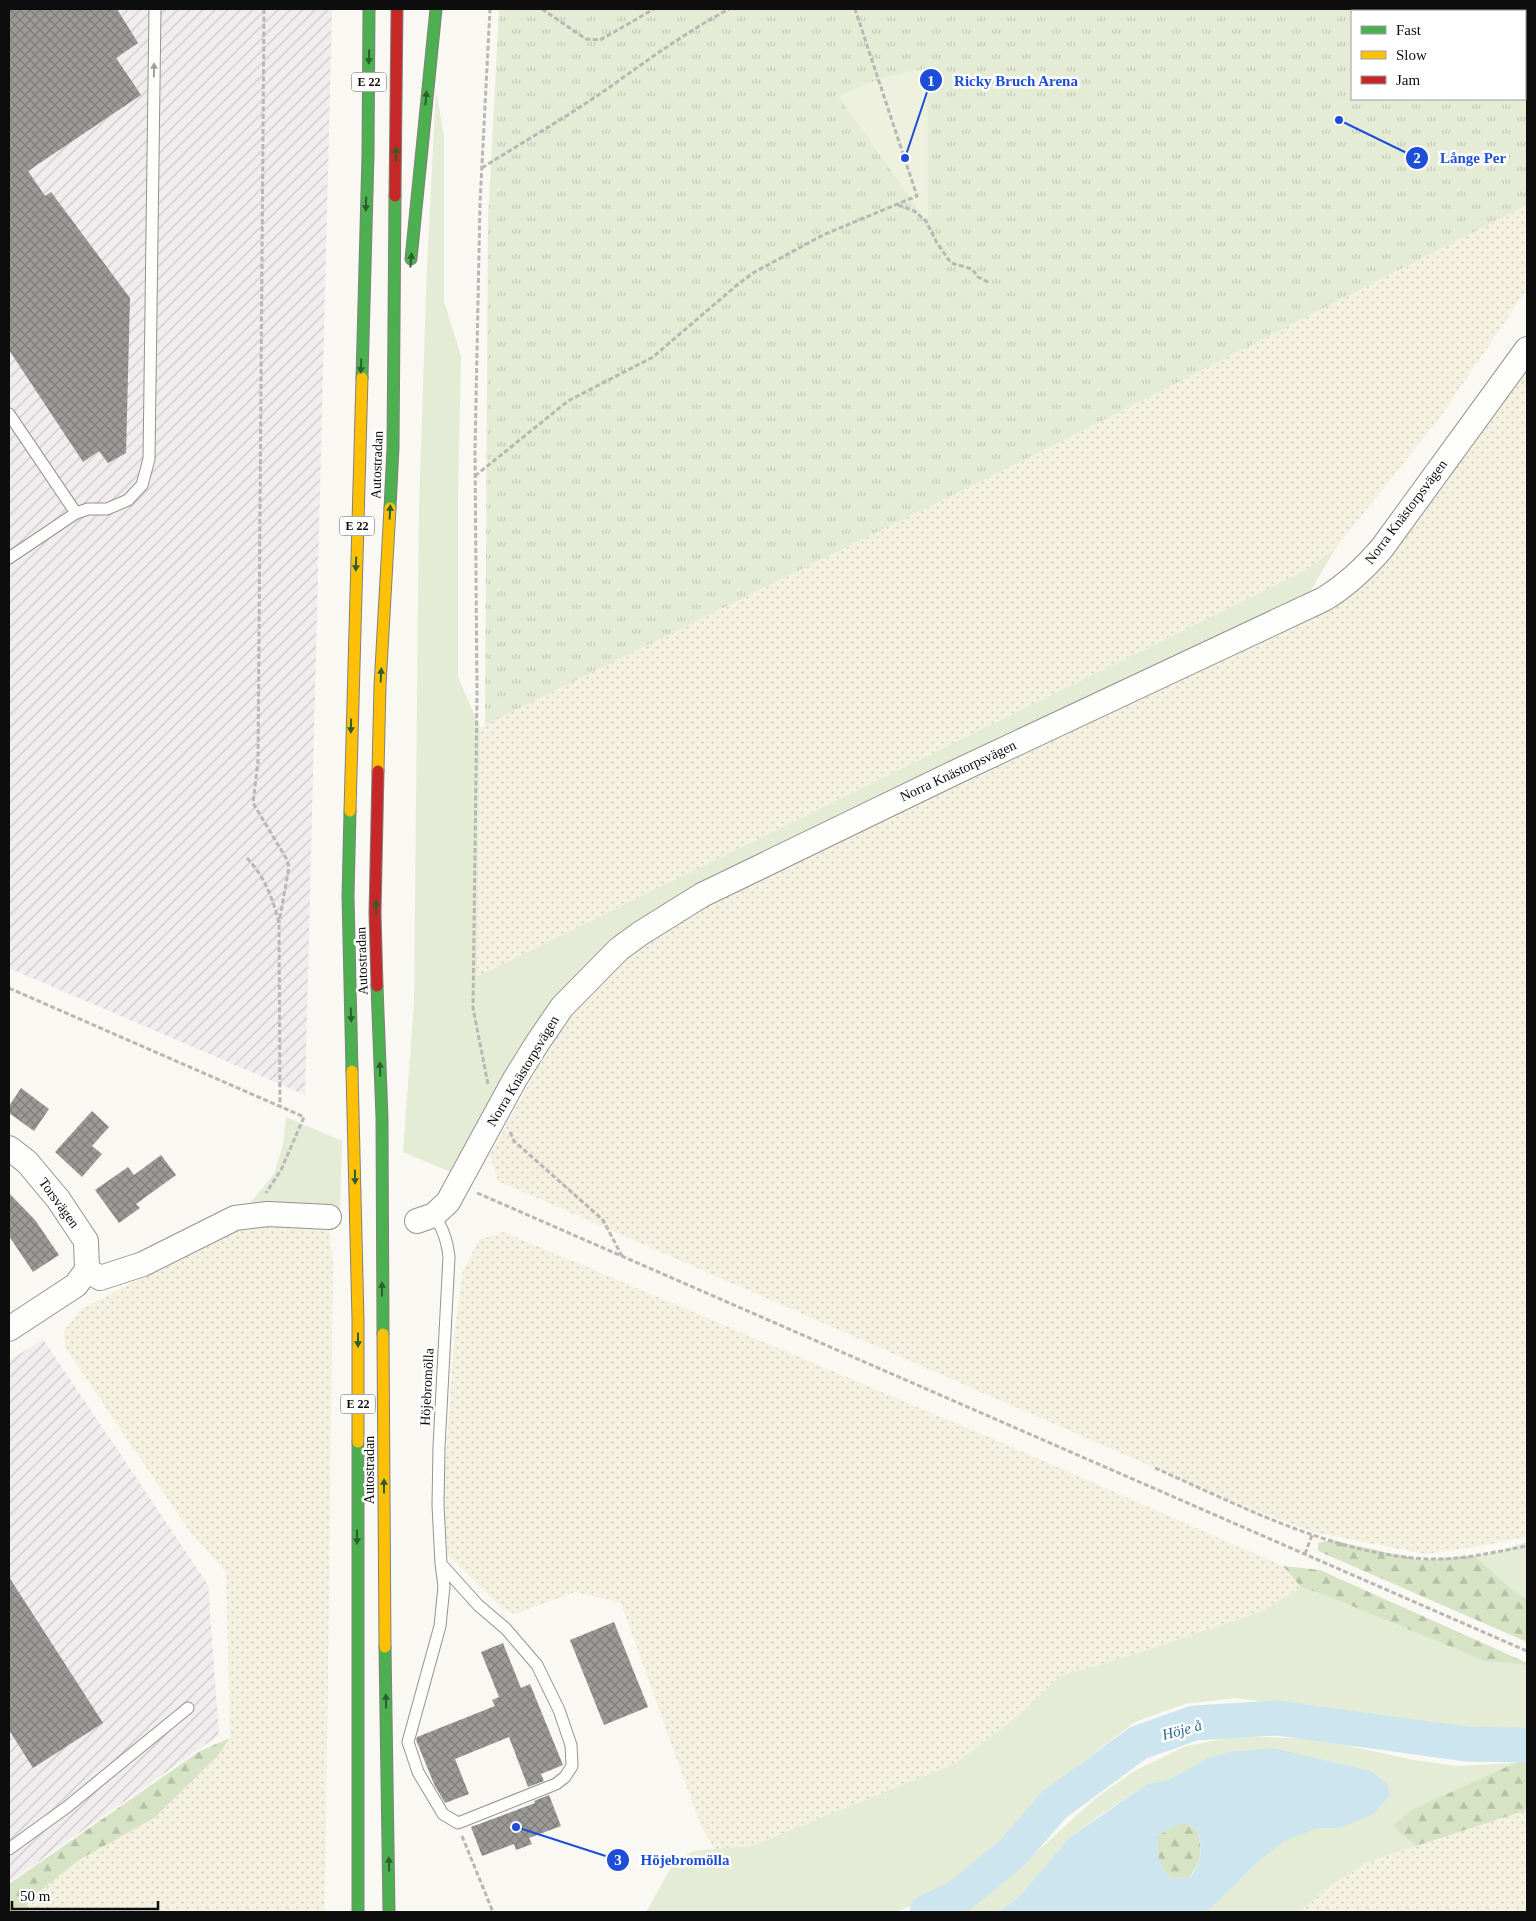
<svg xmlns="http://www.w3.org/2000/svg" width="1536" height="1921" font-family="Georgia,serif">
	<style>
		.industrial { fill: url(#industrial-furrows) }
		.farmland { fill: url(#farmland-dots) }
		.grass { fill: #e5ecd5 }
		.forest { fill: url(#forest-firs) }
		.park { fill: url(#park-tufts); fill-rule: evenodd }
		.pitch { fill: #edf1de }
		.water { fill: #cde5ef; fill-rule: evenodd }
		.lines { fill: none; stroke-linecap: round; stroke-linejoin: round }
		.river { stroke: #cde5ef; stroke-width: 35 }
		.building { fill: url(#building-cross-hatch) }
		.lane-casing { stroke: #949390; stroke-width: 13 }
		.street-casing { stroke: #949390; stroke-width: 26 }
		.fast-casing { stroke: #81807d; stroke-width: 13 }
		.slow-casing { stroke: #81807d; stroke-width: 13 }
		.jam-casing { stroke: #81807d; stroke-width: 13 }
		.path { stroke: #b8b7b6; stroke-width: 3; stroke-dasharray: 5 2.5; stroke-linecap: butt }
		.lane { stroke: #fefefd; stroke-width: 11 }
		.street { stroke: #fefefd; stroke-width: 24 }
		.fast { stroke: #4caf50; stroke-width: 11 }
		.slow { stroke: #ffc107; stroke-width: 11 }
		.jam { stroke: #c62828; stroke-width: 11 }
		.oneway { fill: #2c5e2e }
		.oneway2 { fill: #9e9e9d }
		.labels { text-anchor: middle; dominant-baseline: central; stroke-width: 5; stroke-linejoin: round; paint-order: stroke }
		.shield { fill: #fff; stroke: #565656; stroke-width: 1 }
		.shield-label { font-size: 12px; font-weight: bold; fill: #0d0d0d }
		.street-label { font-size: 14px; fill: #0d0d0d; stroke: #fff }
		.water-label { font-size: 15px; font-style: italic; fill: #27668e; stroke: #fff }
		.leader { fill: none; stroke: #1d4ed8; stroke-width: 2 }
		.callout-dot { fill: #1d4ed8; stroke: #fff; stroke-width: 2 }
		.mark-label { font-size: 15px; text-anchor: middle; font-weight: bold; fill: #fff }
		.callout-label { font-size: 15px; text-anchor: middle; font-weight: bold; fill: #1d4ed8; stroke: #fff; stroke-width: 5; stroke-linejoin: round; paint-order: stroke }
	</style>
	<defs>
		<pattern id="industrial-furrows" width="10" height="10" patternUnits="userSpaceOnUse" patternTransform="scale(1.25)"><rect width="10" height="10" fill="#f1ecee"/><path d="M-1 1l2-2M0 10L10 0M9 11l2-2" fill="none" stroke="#cdc9cb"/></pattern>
		<pattern id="farmland-dots" width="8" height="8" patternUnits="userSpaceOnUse" patternTransform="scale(1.25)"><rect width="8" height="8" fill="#f4f1e0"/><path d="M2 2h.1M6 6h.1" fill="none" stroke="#d0cdbf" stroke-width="1.8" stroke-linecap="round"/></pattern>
		<pattern id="forest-firs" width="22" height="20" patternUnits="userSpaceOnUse" patternTransform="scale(1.25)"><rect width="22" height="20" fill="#d6e3c4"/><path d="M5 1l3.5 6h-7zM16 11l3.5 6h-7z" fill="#b6c2a7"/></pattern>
		<pattern id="park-tufts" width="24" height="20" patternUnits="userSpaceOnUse" patternTransform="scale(1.25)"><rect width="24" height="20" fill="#e5ecd5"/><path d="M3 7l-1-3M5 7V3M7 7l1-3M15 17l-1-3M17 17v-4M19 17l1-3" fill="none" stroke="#c3c9b6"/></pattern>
		<pattern id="building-cross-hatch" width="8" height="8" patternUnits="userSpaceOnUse" patternTransform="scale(1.25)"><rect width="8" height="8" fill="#9d9b98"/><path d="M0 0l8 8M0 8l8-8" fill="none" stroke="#7e7d7a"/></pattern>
	</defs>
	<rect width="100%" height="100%" fill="#faf8f2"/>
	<g class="industrial">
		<polygon points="9,9 332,9 305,1095 9,968"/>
		<polygon points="43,1339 208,1585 219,1735 9,1882 9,1361"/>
	</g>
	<g class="farmland">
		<polygon points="1527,205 1527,289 1441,416 1335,549 1304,571 477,977 480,727 1052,446"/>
		<polygon points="1527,361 1527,1537 1485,1545 1426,1554 1312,1532 1210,1492 498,1181 490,1155 561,1025 622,959 732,888 1334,600"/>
		<polygon points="287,1224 329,1228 333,1264 325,1912 24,1912 30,1899 79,1860 154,1818 217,1758 230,1738 226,1572 190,1532 65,1347 64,1331 80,1310 166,1265 226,1230"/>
		<polygon points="504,1232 1005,1444 1283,1566 1301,1587 1260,1612 1139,1653 1061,1676 1018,1716 954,1764 752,1846 716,1851 700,1824 621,1603 575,1592 515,1614 502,1608 448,1555 443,1501 455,1328 463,1271 479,1240"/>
		<polygon points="1527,1810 1527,1912 1299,1912 1330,1886 1366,1863 1443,1836"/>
	</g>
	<g class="grass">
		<polygon points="436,90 444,136 444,301 461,356 458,498 458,677 480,727 477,977 1304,571 1335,549 1305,601 750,861 583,974 455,1174 403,1152 414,1002 419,506 427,265"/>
		<polygon points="286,1117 342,1141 340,1210 274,1208 245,1209 274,1174 283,1145"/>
		<polygon points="1527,1542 1527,1599 1515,1592 1475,1556 1494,1553"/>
		<polygon points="1301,1587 1330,1597 1485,1661 1527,1665 1527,1736 1480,1732 1356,1717 1278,1703 1234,1698 1185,1704 1135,1722 1081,1763 987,1857 955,1884 914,1905 895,1912 646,1912 672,1866 693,1851 752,1846 954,1764 1018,1716 1061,1676 1139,1653 1260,1612"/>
		<polygon points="1236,1736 1316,1739 1414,1760 1457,1766 1515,1763 1449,1794 1401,1834 1416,1846 1366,1863 1330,1886 1299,1912 1207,1912 1258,1862 1284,1840 1318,1828 1340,1828 1206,1759 1168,1780 1147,1784 1096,1818 1069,1838 1018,1898 998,1912 960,1912 1007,1879 1096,1798 1134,1771 1186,1746"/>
	</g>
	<g class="forest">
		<polygon points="1331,1540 1420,1560 1475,1556 1515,1592 1527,1599 1527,1642 1318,1551 1318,1543"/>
		<polygon points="1283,1566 1320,1570 1527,1663 1527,1665 1485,1661 1330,1597 1301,1587"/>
		<polygon points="230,1738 217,1757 154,1818 79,1860 30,1899 24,1912 9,1912 9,1884 200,1751"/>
		<polygon points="1527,1760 1527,1810 1416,1846 1401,1834 1394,1825 1412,1810 1515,1763"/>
		<path d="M 1185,1822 L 1198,1832 C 1202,1852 1203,1860 1189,1877 L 1173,1879 C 1156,1865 1158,1857 1157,1836 L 1172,1827 Z"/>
	</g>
	<path class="park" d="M 499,9 L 1527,9 L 1527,205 L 1052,446 L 485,725 L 488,221 ZM 1352,11 L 1525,11 L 1525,99 L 1352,99 Z"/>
	<path class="pitch" d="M 927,69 L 928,218 L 925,219 L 839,97 C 867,82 895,72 927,69 Z"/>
	<path class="water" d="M 1272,1748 L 1371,1771 L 1388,1785 L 1390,1795 L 1374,1814 L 1340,1828 L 1318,1828 L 1284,1841 L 1258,1862 L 1207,1912 L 998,1912 L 1018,1898 L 1069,1838 L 1147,1784 L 1168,1780 L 1206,1759 L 1228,1752 ZM 1185,1822 L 1198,1832 C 1202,1852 1203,1860 1190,1877 L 1173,1879 C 1157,1866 1158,1856 1157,1836 L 1172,1827 Z"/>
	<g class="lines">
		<polyline class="river" points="927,1912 958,1897 1012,1853 1054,1805 1138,1743 1194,1723 1277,1718 1466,1744 1527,1745"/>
	</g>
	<g class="building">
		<polygon points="9,9 117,9 138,43 116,58 141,95 28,171 45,196 51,192 130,298 126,453 108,463 99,451 83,462 9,350"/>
		<polygon points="21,1088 49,1109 34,1131 9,1113 9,1106"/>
		<polygon points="92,1111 109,1127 92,1146 102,1154 82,1177 55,1152"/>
		<polygon points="161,1155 176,1175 136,1204 140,1208 119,1223 95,1190 128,1167 134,1175"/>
		<polygon points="9,1193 35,1220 59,1255 33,1272 9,1236"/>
		<polygon points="9,1577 103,1723 33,1768 9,1730"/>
		<polygon points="614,1622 648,1707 604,1725 570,1640"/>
		<polygon points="503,1643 521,1688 530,1684 563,1765 541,1774 544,1781 528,1787 509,1737 455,1759 469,1794 445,1803 434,1784 416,1740 417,1737 495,1706 492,1700 499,1697 481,1652"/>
		<polygon points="549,1795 561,1826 529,1838 532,1844 516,1850 514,1844 482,1856 471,1827 535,1803 534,1801"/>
	</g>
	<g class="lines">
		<g class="lane-casing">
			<g id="lane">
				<polyline points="9,414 76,513 9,558"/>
				<polyline points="76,513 88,509 107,509 128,500 142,485 149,459 155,9"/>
				<path d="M 434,1215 C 443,1229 447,1240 449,1257 L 439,1447 L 438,1505 L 441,1564 L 478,1605 L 506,1629 L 537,1665 L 559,1710 L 571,1745 L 572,1766 L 565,1777 L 556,1784 L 458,1823 L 443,1814 L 418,1772 L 408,1742 L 440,1626 L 444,1586 L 441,1564"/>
				<polyline points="9,1849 67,1807 188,1708"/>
			</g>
		</g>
		<g class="street-casing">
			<g id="street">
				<polyline points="9,1148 27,1162 58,1199 86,1241 87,1270"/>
				<path d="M 417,1221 L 434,1215 L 448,1202 L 515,1079 L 538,1042 L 562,1007 L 619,949 L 641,933 L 702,895 L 960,770 L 1324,599 C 1347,585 1365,568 1382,548 L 1527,349"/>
				<polyline points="87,1270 100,1278 143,1264 235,1218 268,1214 329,1217"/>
				<polyline points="9,1329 76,1285 87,1270"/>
			</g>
		</g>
		<g class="fast-casing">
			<g id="fast">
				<polyline points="411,259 436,9"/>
				<polyline points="362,378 368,155 369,9"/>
				<polyline points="390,508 393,448 395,196"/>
				<polyline points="350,811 348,896 352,1071"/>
				<polyline points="377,986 382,1118 383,1334"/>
				<polyline points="358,1442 358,1912"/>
				<polyline points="385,1647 389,1912"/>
			</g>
		</g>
		<g class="slow-casing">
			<g id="slow">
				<polyline points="378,771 380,686 390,508"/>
				<polyline points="350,811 362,378"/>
				<polyline points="352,1071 358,1320 358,1442"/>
				<polyline points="383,1334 385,1647"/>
			</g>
		</g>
		<g class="jam-casing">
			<g id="jam">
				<polyline points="395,196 397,9"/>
				<polyline points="377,986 375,913 378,771"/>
			</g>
		</g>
		<g class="path">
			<polyline points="264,9 258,762 253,803 286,858 289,867 279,923"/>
			<polyline points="542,9 586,39 600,40 654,9"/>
			<path d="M 482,168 C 526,140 572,114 614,84 C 652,57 688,31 729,9"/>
			<polyline points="898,205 914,211 926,221 937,243 951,263 972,269 978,277 990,283"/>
			<polyline points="475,476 568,401 653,357 737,285 753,273 823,235 917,196 855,9"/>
			<path d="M 247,858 C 264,876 273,898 279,923 L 280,1107"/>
			<polyline points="9,988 304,1117 281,1170 266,1193"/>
			<polyline points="488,1084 473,1008 477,695 475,451 480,203 490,9"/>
			<polyline points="510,1132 514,1141 603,1220 622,1256"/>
			<polyline points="477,1193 1527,1651"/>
			<path d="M 1155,1468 C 1241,1506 1334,1555 1429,1559 C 1462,1560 1495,1552 1527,1546"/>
			<polyline points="1305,1554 1312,1535"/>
			<polyline points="462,1836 493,1912"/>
		</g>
		<use href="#lane" class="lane"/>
		<use href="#street" class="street"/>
		<use href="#fast" class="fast"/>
		<use href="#slow" class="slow"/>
		<use href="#jam" class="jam"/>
	</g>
	<defs><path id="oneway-solid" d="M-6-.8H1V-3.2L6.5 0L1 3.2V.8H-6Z" transform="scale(1.25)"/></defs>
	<g class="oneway">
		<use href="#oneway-solid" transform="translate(369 57) rotate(91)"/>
		<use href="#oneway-solid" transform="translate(426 98) rotate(-84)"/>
		<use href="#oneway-solid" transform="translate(396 154) rotate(-90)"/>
		<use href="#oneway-solid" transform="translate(366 204) rotate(92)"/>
		<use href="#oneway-solid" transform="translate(411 260) rotate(-85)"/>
		<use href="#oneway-solid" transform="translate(361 366) rotate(92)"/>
		<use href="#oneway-solid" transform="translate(390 512) rotate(-87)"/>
		<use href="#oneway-solid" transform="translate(356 564) rotate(92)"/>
		<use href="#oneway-solid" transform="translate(381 675) rotate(-87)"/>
		<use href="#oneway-solid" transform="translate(351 726) rotate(91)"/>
		<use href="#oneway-solid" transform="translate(376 907) rotate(-89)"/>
		<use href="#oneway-solid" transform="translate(351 1015) rotate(88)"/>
		<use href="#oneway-solid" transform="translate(380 1069) rotate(-92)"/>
		<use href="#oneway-solid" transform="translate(355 1177) rotate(89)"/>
		<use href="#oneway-solid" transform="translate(382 1289) rotate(-90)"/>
		<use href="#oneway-solid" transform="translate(358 1340) rotate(90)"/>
		<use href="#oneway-solid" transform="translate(384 1486) rotate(-90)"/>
		<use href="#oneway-solid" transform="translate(357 1537) rotate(90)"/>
		<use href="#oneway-solid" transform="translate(386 1701) rotate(-91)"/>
		<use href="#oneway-solid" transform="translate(389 1864) rotate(-91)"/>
	</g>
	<use class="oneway2" href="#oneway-solid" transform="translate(154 70) rotate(-89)"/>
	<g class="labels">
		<g class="shield">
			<rect x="351.5" y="72.5" width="35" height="19" rx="4"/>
			<rect x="339.5" y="516.5" width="35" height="19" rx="4"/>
			<rect x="340.5" y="1394.5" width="35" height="19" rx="4"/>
		</g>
		<g class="shield-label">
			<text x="369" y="82">E 22</text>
			<text x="357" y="526">E 22</text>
			<text x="358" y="1404">E 22</text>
		</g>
		<g class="street-label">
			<text transform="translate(377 465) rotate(-88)">Autostradan</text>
			<text transform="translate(1406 512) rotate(-53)">Norra Knästorpsvägen</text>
			<text transform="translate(958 771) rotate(-25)">Norra Knästorpsvägen</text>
			<text transform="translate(362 961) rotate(-92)">Autostradan</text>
			<text transform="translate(523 1071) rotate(-59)">Norra Knästorpsvägen</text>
			<text transform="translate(59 1203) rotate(54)">Torsvägen</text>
			<text transform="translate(427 1387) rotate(-87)">Höjebromölla</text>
			<text transform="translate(369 1470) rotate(-90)">Autostradan</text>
		</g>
		<g class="water-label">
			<text transform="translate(1182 1730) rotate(-15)">Höje å</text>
		</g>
	</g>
	<path class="leader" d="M905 158L931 80M1339 120L1417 158M516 1827L618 1860"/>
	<g class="callout-dot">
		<circle cx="905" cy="158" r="5"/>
		<circle cx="1339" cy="120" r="5"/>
		<circle cx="516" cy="1827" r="5"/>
		<circle cx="931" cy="80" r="12"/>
		<circle cx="1417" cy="158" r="12"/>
		<circle cx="618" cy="1860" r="12"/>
	</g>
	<g class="mark-label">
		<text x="931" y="86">1</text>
		<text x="1417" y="163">2</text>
		<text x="618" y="1865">3</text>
	</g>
	<g class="callout-label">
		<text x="1016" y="86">Ricky Bruch Arena</text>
		<text x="1473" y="163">Långe Per</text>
		<text x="685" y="1865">Höjebromölla</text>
	</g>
	<rect width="1536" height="1921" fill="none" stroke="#0d0d0d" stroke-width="20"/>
	<rect x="1351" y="10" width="175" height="90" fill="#ffffff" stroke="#9e9e9e"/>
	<rect x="1361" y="26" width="25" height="8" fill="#4caf50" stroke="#9e9e9e"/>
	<text x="1396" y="35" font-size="15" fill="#0d0d0d">Fast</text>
	<rect x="1361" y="51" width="25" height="8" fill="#ffc107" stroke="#9e9e9e"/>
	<text x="1396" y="60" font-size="15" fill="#0d0d0d">Slow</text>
	<rect x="1361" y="76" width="25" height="8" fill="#c62828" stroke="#9e9e9e"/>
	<text x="1396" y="85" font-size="15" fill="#0d0d0d">Jam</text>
	<path d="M12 1901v8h146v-8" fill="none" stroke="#0d0d0d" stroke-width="2.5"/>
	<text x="20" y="1901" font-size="15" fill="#0d0d0d" stroke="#ffffff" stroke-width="4" paint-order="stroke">50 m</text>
</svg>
